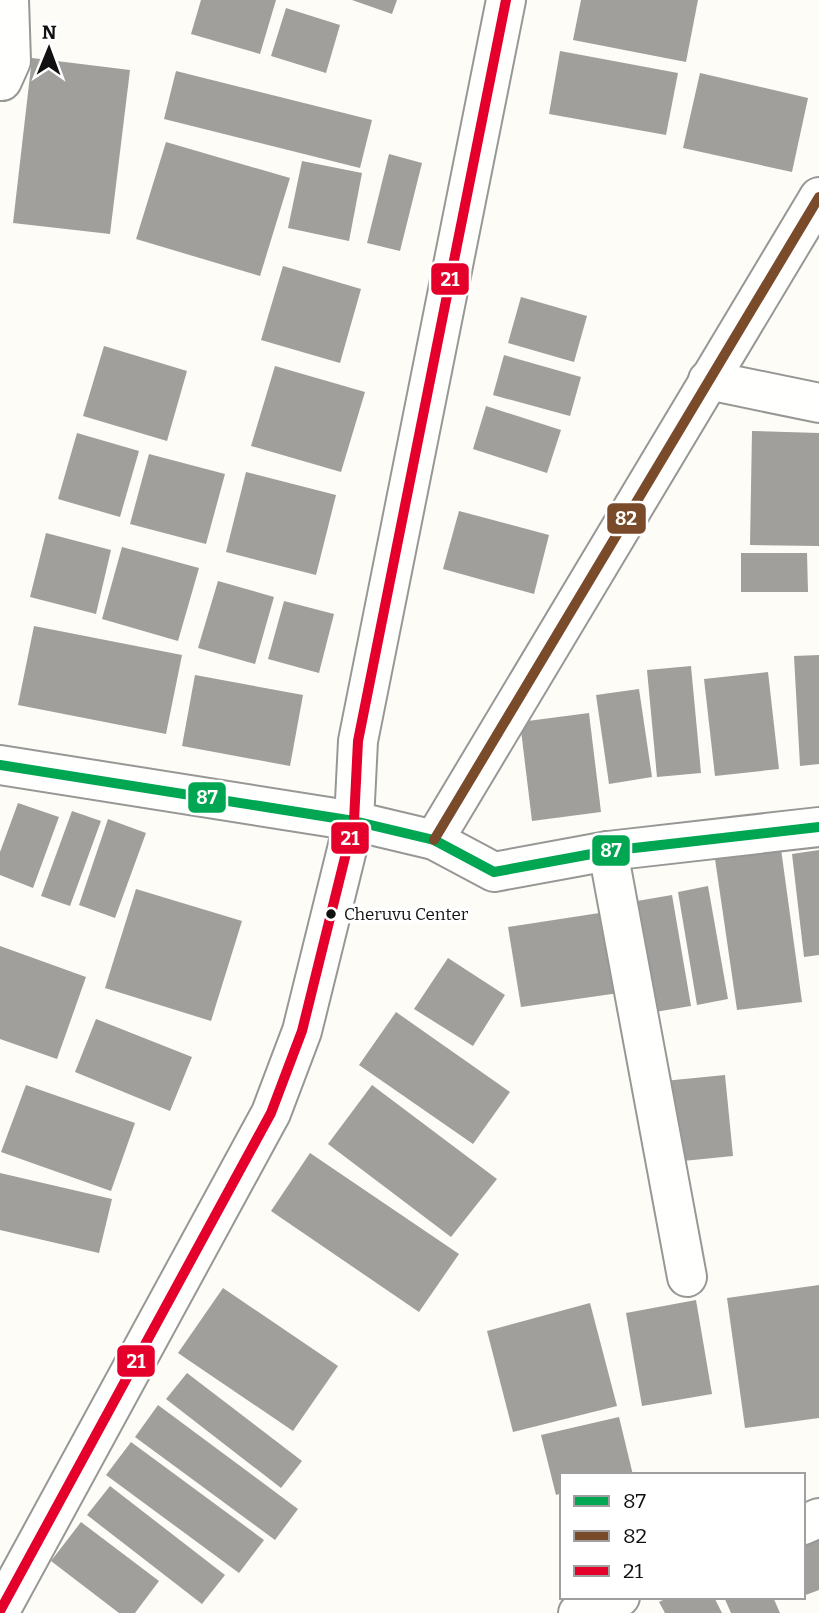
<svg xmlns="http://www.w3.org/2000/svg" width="819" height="1613" font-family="Bitter,serif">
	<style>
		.building { fill: #a19f9c }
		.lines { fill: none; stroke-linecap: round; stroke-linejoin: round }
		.minor-casing { stroke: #979795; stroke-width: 42 }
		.minor { stroke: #fffffe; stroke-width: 38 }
		.bus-1-casing { stroke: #fff; stroke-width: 16 }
		.bus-2-casing { stroke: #fff; stroke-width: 16 }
		.bus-3-casing { stroke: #fff; stroke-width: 16 }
		.bus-1 { stroke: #00a651; stroke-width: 10 }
		.bus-2 { stroke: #7a4b2a; stroke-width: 10 }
		.bus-3 { stroke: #e4002b; stroke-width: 10 }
		.bus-dot { fill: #111; stroke: #fff; stroke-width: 2.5 }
		.labels { text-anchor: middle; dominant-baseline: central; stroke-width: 7; stroke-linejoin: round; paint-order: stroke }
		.bus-label { font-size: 17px; fill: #111; stroke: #fff; text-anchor: start }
		.line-badge { stroke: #fff; stroke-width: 2.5 }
		.badge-label { font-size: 19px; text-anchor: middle; font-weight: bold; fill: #fff }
	</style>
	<rect width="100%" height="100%" fill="#fdfcf7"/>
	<g class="building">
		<polygon points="201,0 276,0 260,54 191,34"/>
		<polygon points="352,0 397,0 392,14"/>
		<polygon points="581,0 698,0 686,62 573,40"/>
		<polygon points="286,8 340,25 326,73 271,56"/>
		<polygon points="560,51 678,73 666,135 549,114"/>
		<polygon points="32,58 130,70 110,234 13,223"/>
		<polygon points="176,71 372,120 360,168 164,119"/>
		<polygon points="700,73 808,98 792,172 683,148"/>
		<polygon points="166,142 290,178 260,276 136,239"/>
		<polygon points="389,154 422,163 400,251 367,243"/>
		<polygon points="302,161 362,173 349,241 288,228"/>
		<polygon points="283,266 361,289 340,363 261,340"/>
		<polygon points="521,297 587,316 574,362 508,343"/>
		<polygon points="104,346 187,371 167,441 83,416"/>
		<polygon points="504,355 581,377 570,416 493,395"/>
		<polygon points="275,366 365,392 341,472 251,446"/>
		<polygon points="486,406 561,430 547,473 473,449"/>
		<polygon points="752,431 819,433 819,546 750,545"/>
		<polygon points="77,433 139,451 120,517 58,499"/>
		<polygon points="149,454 225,474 206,544 130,524"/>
		<polygon points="246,472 336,495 316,575 226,552"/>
		<polygon points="459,511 549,535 534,594 443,569"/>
		<polygon points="46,533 111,550 96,614 30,597"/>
		<polygon points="122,547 199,568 178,641 102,619"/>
		<polygon points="741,553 807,553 808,592 741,592"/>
		<polygon points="218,581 274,597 255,664 198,648"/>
		<polygon points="284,601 334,614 319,673 268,659"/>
		<polygon points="34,626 182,655 166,734 18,705"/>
		<polygon points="819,655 819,764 800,766 794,656"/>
		<polygon points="691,666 701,773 657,777 647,670"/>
		<polygon points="768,672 779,769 715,776 704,679"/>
		<polygon points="195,675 303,695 290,766 182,746"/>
		<polygon points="639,689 652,777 609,784 596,695"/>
		<polygon points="589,713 601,812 532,821 520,722"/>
		<polygon points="18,803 59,817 33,888 0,875 0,852"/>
		<polygon points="72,811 101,821 70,906 41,896"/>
		<polygon points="108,819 146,833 115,918 79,905"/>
		<polygon points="781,849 802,1002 737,1010 715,859"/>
		<polygon points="819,850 819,955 804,957 792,854"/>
		<polygon points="708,886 728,999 697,1005 678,892"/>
		<polygon points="136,889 242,921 211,1021 105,988"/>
		<polygon points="672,895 691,1006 649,1013 631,902"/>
		<polygon points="606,912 619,993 521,1007 508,927"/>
		<polygon points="0,946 86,977 57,1059 0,1039"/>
		<polygon points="448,958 505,995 473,1046 414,1009"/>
		<polygon points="396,1012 510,1092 473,1144 359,1065"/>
		<polygon points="96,1019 192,1057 170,1111 75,1072"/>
		<polygon points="725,1075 733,1156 673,1162 664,1081"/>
		<polygon points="26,1085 135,1123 111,1191 1,1152"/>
		<polygon points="372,1085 497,1179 451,1237 328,1144"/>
		<polygon points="310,1153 459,1254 419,1312 271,1211"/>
		<polygon points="0,1173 112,1199 99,1253 0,1230"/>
		<polygon points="819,1285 819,1418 745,1428 727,1298"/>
		<polygon points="223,1288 338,1366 293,1431 178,1353"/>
		<polygon points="696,1300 712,1394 642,1406 626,1313"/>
		<polygon points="590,1303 617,1406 513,1432 487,1331"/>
		<polygon points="187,1373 302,1461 281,1488 166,1399"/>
		<polygon points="158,1405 298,1509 275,1540 135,1437"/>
		<polygon points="619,1417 633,1475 562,1475 562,1493 556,1495 541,1435"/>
		<polygon points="131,1442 264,1540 239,1573 106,1475"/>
		<polygon points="110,1486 225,1575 202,1604 87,1515"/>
		<polygon points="81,1522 159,1581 135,1613 119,1613 51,1561"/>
		<polygon points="819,1525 819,1590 803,1596 803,1531"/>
		<polygon points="669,1597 714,1597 722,1613 665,1613 659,1602"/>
		<polygon points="724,1597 773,1597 780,1613 731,1613"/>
	</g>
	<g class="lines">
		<g class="minor-casing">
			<g id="minor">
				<polyline points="0,81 2,81 11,61 9,0"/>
				<polyline points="708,380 819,403"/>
				<polyline points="0,765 354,821 434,840 494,872 608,851 819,827"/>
				<polyline points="434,840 819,197"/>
				<polyline points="608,851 687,1277"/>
				<polyline points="803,1525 819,1518"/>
				<polyline points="0,1611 271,1113 302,1031 354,821 358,741 506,0"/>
				<polyline points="578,1613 620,1597"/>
			</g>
		</g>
		<use href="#minor" class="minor"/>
		<g class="bus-1-casing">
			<polyline id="bus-1" points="0,765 354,821 434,840 494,872 608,851 819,827"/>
		</g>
		<g class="bus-2-casing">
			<polyline id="bus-2" points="434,840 819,197"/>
		</g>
		<g class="bus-3-casing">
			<polyline id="bus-3" points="0,1611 271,1113 302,1031 354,821 358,741 506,0"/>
		</g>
		<use href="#bus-1" class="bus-1"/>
		<use href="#bus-2" class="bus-2"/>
		<use href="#bus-3" class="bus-3"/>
	</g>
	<circle class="bus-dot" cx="331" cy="914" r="6"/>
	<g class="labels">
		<g class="bus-label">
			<text x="344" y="914">Cheruvu Center</text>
		</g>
	</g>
	<g class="line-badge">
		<rect x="430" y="262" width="40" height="34" rx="7" fill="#e4002b"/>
		<rect x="606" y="502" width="41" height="33" rx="7" fill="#7a4b2a"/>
		<rect x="187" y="781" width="40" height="33" rx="7" fill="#00a651"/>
		<rect x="330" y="821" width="40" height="34" rx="7" fill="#e4002b"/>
		<rect x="591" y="834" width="40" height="33" rx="7" fill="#00a651"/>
		<rect x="116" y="1344" width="40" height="34" rx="7" fill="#e4002b"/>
	</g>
	<g class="badge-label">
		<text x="450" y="286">21</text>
		<text x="626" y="525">82</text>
		<text x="207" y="804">87</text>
		<text x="350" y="845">21</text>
		<text x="611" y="857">87</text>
		<text x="136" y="1368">21</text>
	</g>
	<rect x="560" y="1473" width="245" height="126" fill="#ffffff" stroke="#a0a0a0" stroke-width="2"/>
	<rect x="574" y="1496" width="35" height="10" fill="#00a651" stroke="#a0a0a0" stroke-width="2"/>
	<text x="623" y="1508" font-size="21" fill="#111111">87</text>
	<rect x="574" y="1531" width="35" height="10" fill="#7a4b2a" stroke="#a0a0a0" stroke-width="2"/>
	<text x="623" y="1543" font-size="21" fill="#111111">82</text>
	<rect x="574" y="1566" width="35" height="10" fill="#e4002b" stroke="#a0a0a0" stroke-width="2"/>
	<text x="623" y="1578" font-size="21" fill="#111111">21</text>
	<g transform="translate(49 49) rotate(1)" stroke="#ffffff" stroke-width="5" paint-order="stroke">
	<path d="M0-5L12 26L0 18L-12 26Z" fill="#111111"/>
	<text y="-10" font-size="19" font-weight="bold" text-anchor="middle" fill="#111111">N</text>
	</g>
</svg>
